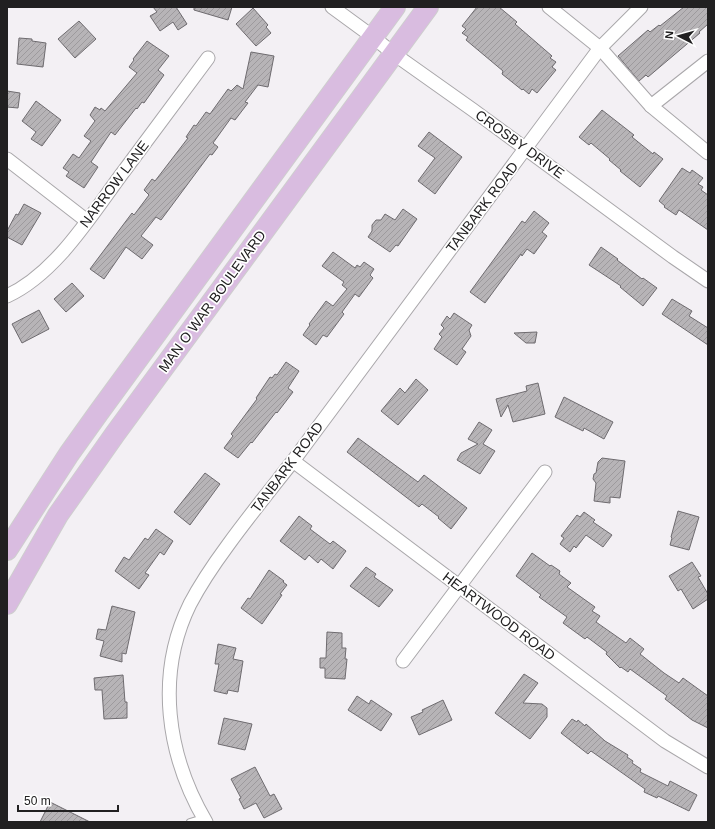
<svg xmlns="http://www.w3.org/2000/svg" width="715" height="829" font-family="Arial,sans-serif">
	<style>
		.building { fill: url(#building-hatch); stroke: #6e6b6f }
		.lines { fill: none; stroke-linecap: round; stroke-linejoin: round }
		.service-casing { stroke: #a9a7aa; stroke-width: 8 }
		.minor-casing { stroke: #a9a7aa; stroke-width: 15 }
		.primary-casing { stroke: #cecece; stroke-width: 22 }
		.service { stroke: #fff; stroke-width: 6 }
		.minor { stroke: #fff; stroke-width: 13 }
		.primary { stroke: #d9bce0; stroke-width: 20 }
		.labels { text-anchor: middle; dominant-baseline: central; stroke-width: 3.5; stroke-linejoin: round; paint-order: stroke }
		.street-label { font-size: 14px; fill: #212021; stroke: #fff }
	</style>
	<defs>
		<pattern id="building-hatch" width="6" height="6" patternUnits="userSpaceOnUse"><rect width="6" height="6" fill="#b7b4b7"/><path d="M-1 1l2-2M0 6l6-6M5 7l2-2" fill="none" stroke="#9d9a9d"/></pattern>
	</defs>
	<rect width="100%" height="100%" fill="#f3f0f4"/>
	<g class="building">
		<polygon points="153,7 176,7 187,24 178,30 173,22 160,31 150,16 157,12"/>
		<polygon points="194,7 232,7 228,20 194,10"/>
		<polygon points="477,7 499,7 517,22 515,24 552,56 550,58 556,62 552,67 556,70 537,93 532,89 529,94 523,89 522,90 502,74 503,71 466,40 468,37 462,33 466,29 462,26"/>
		<polygon points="684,7 708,7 708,24 699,32 700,33 648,77 646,75 639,81 618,56 648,30 650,32 659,25 660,26"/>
		<polygon points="253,8 268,25 266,27 271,33 256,46 236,24"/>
		<polygon points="79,21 96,39 75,58 58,39"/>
		<polygon points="19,38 32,39 32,41 46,43 43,67 17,64"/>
		<polygon points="147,41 169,56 158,70 164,75 144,103 142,102 137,109 136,108 115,135 111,132 91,162 98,167 84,188 66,176 69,172 63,168 73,154 79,158 91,141 84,136 95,121 90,115 95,107 100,110 101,108 105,111 137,73 129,67 134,60 133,59"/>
		<polygon points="251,52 274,56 268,87 258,85 245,102 248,103 235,120 231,118 213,143 218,147 212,155 210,154 161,220 156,217 141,236 153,245 142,259 126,247 104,279 90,269 132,213 134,215 149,195 144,190 152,179 155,181 188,138 186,137 194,125 196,126 206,112 210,114 228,89 231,91 237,85 243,89"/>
		<polygon points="7,91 20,93 18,108 7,107"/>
		<polygon points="36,101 61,120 42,146 31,139 36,132 22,121"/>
		<polygon points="602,110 634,135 632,137 653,154 654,152 663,159 640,187 620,171 621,170 609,160 610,159 591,143 589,145 579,137"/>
		<polygon points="429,132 462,157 435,194 418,181 435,158 418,146"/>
		<polygon points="682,168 690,173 692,170 703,178 698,184 703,187 701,190 708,195 708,230 679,210 676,215 664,207 665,206 659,201"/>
		<polygon points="24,204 41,213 22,245 7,237 7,231 16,214 18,215"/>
		<polygon points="403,209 417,219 398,246 396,245 390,252 368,237 372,231 372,225 376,220 381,220 385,214 395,220"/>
		<polygon points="534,211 549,223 542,232 547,236 534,254 527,249 522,256 521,254 485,303 470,292 522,221 525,223"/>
		<polygon points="601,247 618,259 617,260 642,279 643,278 657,288 643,306 620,287 621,286 589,265"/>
		<polygon points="333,252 355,268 357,265 360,267 364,262 374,269 370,275 373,278 359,297 355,294 342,312 344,314 327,337 323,335 316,345 303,335 310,325 309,324 326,301 333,306 347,289 342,285 344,282 322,266"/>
		<polygon points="72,283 84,296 66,312 54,299"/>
		<polygon points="672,299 692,311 689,316 708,328 708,345 662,314"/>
		<polygon points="39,310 49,329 22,343 12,324"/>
		<polygon points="454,313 472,325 469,330 471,336 462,349 466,352 457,365 434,349 442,337 439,334 444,328 441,325 447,316 450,319"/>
		<polygon points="537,332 535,343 526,343 514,333"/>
		<polygon points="286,362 299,371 288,388 293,392 277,413 276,412 252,443 251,442 238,458 224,448 233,436 231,434 257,399 256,398 270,377 272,378 275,374 277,375"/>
		<polygon points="416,379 428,390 398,425 381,411 400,388 405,393"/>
		<polygon points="538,383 545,414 513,422 508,405 501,417 496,399 527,391 526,386"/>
		<polygon points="564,397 613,422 604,439 584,428 583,431 555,417"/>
		<polygon points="479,422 492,430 483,444 495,451 480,474 457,460 461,453 478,444 468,439"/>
		<polygon points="358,438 418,482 424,475 467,508 451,529 438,518 439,517 422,504 419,507 347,452"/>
		<polygon points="602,458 625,461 620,498 610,497 610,503 594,501 596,483 593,479 594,474 596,473 598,462"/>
		<polygon points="205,473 220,484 190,525 174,512"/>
		<polygon points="678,511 699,517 689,550 670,545 672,538 671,537"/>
		<polygon points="584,512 595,520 593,522 612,535 603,547 586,535 576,548 574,546 570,552 560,544 564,538 561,536 577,515 580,517"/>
		<polygon points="299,516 312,526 310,529 330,544 333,541 346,551 333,569 321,559 318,563 309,555 305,560 280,541"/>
		<polygon points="156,529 173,541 164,555 160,552 145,573 149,575 139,589 115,571 124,557 129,560 145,538 148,540"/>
		<polygon points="532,553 550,566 551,565 560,571 559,574 571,583 567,587 595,607 592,611 600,616 596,622 626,643 630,638 644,649 640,654 664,673 679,683 683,678 708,696 708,728 692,720 665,699 667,696 630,669 628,672 621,667 620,668 606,654 607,652 587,637 585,639 563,623 567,617 539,597 541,595 516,576"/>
		<polygon points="692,562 701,576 698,577 708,594 708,599 693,609 681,589 678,591 669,576"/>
		<polygon points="366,567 376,574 374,577 393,590 379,607 350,586"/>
		<polygon points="269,570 284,581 283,582 287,585 280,594 282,595 262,624 241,608 248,598 250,599"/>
		<polygon points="112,606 135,612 126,654 122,653 122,662 100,656 104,641 96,639 98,629 106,630"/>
		<polygon points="327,632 342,633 342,648 346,648 345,659 347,659 345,679 325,678 325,668 320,668 320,658 326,658"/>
		<polygon points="218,644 236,648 233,659 243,661 238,692 228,690 227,694 214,691 219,664 215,664"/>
		<polygon points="524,674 538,683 523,703 542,704 547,708 547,717 530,739 495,713"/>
		<polygon points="123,675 125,702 127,702 127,718 104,719 102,690 95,690 94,678"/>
		<polygon points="357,696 369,704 371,700 392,714 381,731 348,710"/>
		<polygon points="443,700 452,720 419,735 411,717 423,712 422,710"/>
		<polygon points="224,718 252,724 245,750 218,744"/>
		<polygon points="572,719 577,722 578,720 585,726 586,724 605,741 628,755 627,757 633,761 632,763 641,769 640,772 668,786 670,781 697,795 689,811 658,796 657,798 644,792 645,789 591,751 588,754 561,733"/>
		<polygon points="255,767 270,796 274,794 282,809 264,818 256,803 244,809 239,799 241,798 231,779"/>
		<polygon points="50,802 90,822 40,822"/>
	</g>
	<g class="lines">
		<g class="service-casing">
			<polyline id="service" points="190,822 203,818"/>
		</g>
		<g class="minor-casing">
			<g id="minor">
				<polyline points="332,7 373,37 394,54 473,110 673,257 708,281"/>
				<polyline points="549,7 600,48 651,106"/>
				<polyline points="708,61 651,106 708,153"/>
				<polyline points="7,159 87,221"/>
				<path d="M 7,296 C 55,274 90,217 121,175 C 150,136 179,97 208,58"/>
				<polyline points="293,461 665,741 708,767"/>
				<polyline points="403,661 545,472"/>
				<path d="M 206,822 C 167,756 155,675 190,604 C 201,583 214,564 228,545 C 249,516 271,489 293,461 L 600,48 L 641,7"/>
			</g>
		</g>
		<g class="primary-casing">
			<g id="primary">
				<polyline points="7,550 69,454 99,412 395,7"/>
				<polyline points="7,604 58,515 115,434 428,7"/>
			</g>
		</g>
		<use href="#service" class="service"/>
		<use href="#minor" class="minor"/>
		<use href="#primary" class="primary"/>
	</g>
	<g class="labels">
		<g class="street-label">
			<text transform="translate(520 144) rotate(36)">CROSBY DRIVE</text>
			<text transform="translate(114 184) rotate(-53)">NARROW LANE</text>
			<text transform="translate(482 207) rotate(-53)">TANBARK ROAD</text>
			<text transform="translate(212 301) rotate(-54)">MAN O WAR BOULEVARD</text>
			<text transform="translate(287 467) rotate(-53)">TANBARK ROAD</text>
			<text transform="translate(499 616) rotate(37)">HEARTWOOD ROAD</text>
		</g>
	</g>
	<rect width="715" height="829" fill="none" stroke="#212021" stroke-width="16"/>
	<g transform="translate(679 36) rotate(276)" stroke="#ffffff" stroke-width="3" paint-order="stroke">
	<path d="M0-3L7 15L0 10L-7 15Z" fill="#212021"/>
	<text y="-6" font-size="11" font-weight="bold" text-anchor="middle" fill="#212021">N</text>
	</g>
	<path d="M18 805v6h100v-6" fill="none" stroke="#212021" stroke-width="2"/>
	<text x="24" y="805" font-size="12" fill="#212021" stroke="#ffffff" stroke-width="3" paint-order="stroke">50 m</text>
</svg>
